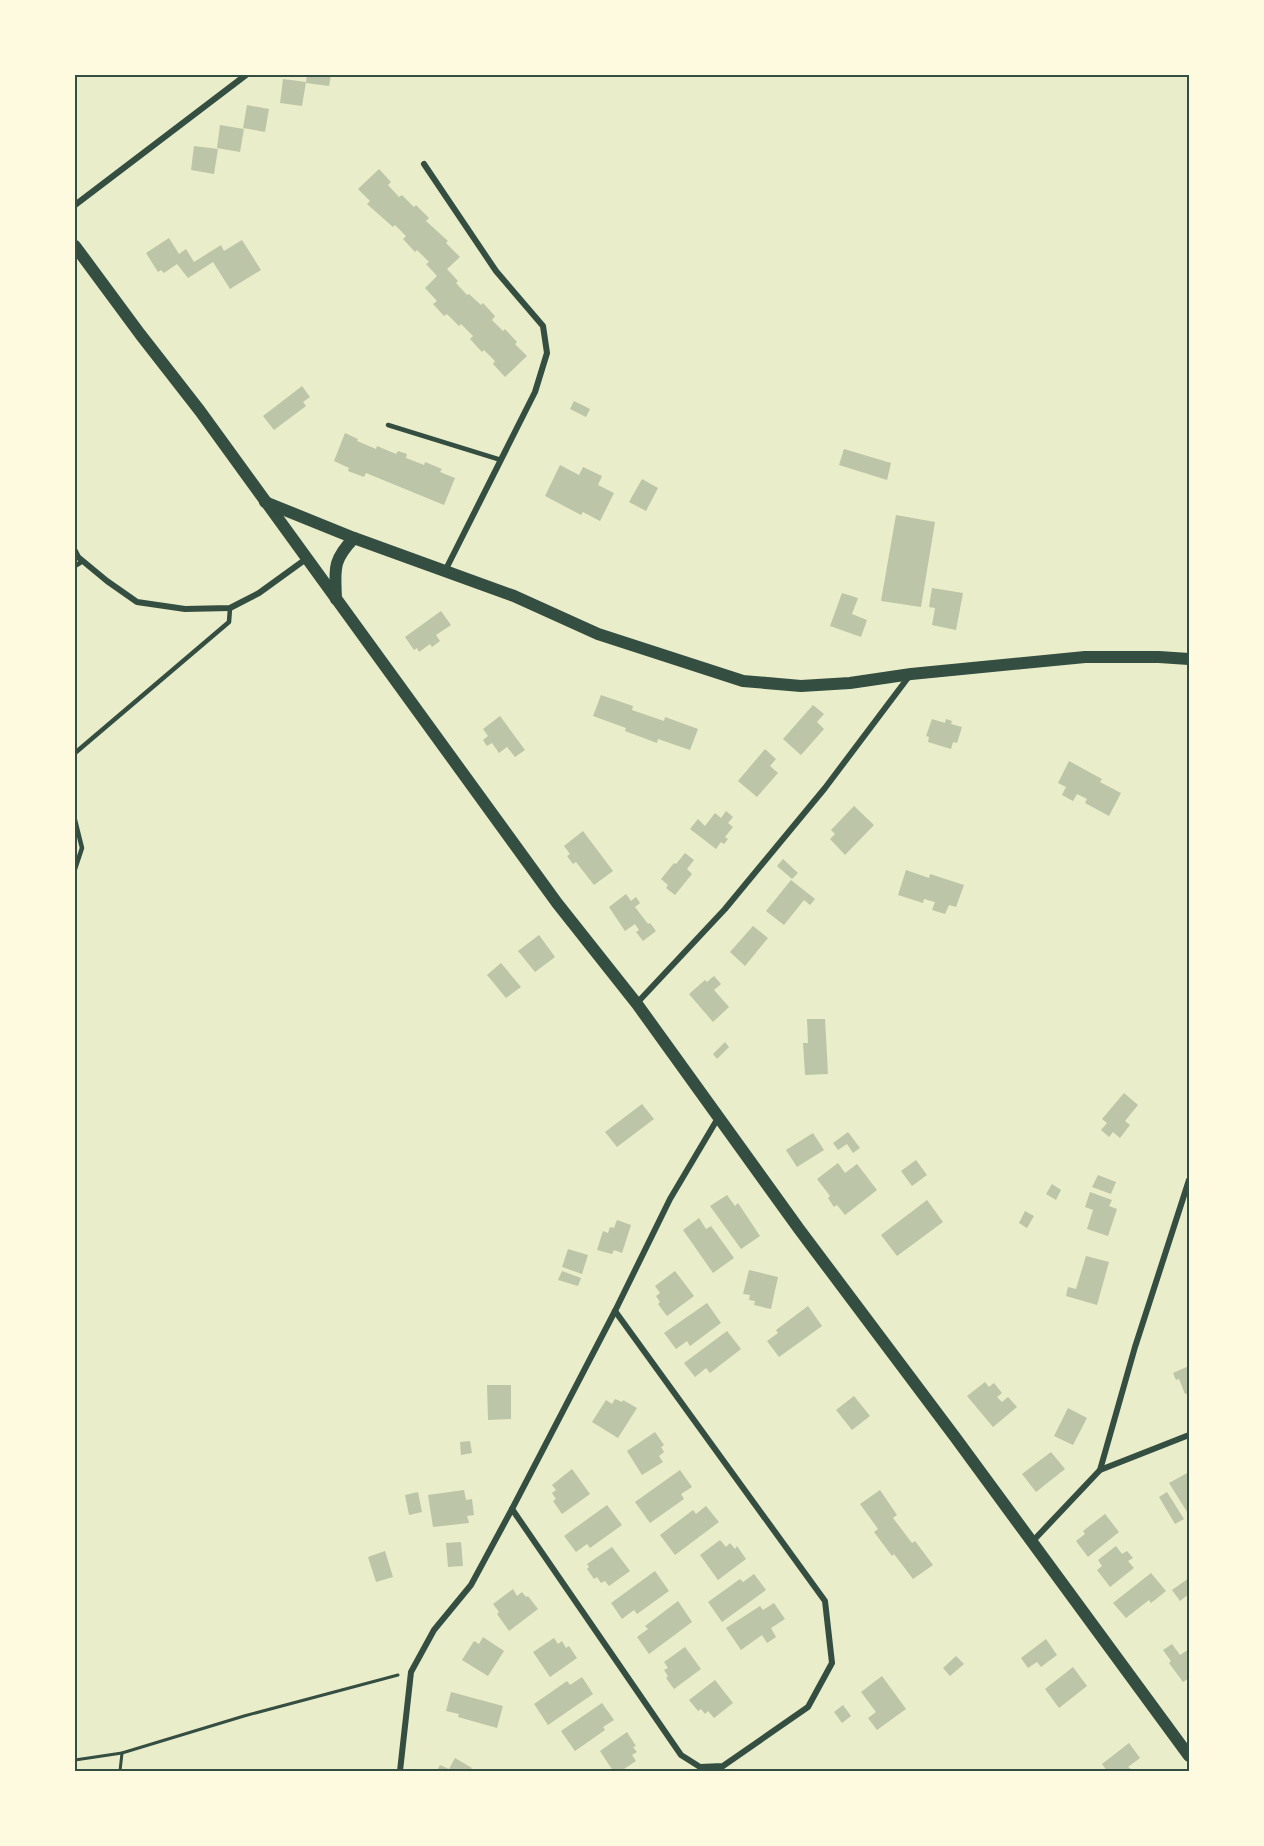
<svg xmlns="http://www.w3.org/2000/svg" width="1264" height="1846" font-family="'DM Sans',sans-serif">
	<style>
		.building { fill: #bcc5a7 }
		.lines { fill: none; stroke-linecap: round; stroke-linejoin: round }
		.path { stroke: #344e41; stroke-width: 3 }
		.service { stroke: #344e41; stroke-width: 4.5 }
		.minor { stroke: #344e41; stroke-width: 6 }
		.secondary { stroke: #344e41; stroke-width: 12 }
		.neatline { fill: none; stroke: #344e41; stroke-width: 2 }
	</style>
	<rect width="100%" height="100%" fill="#e9edc9"/>
	<g class="building">
		<polygon points="307,75 331,75 329,86 306,83"/>
		<polygon points="283,79 306,82 302,106 280,103"/>
		<polygon points="247,105 269,109 265,132 243,128"/>
		<polygon points="220,125 244,129 240,152 217,148"/>
		<polygon points="194,146 218,149 214,174 191,170"/>
		<polygon points="379,169 391,182 388,185 399,197 402,195 414,207 416,205 429,218 426,221 448,241 446,243 460,257 447,269 458,281 456,283 467,295 469,294 481,305 483,303 495,316 492,320 503,331 505,329 517,342 515,344 527,356 505,377 493,364 495,361 484,350 482,352 470,339 473,336 461,324 459,326 447,314 444,316 433,304 437,301 425,288 437,276 426,264 429,262 417,250 415,252 403,239 406,236 395,225 393,227 367,204 370,201 358,189"/>
		<polygon points="169,238 179,254 186,249 194,262 221,245 224,251 242,240 261,270 230,289 213,262 188,278 177,264 164,273 161,270 158,272 146,253"/>
		<polygon points="302,386 310,397 303,402 306,406 274,430 263,416"/>
		<polygon points="574,401 590,409 586,417 570,409"/>
		<polygon points="345,433 358,439 357,441 376,449 377,446 396,454 398,451 407,454 406,458 424,465 425,462 442,469 440,472 455,478 444,505 366,473 364,477 348,471 349,468 334,461"/>
		<polygon points="844,449 891,463 887,480 839,465"/>
		<polygon points="560,465 579,475 583,467 602,476 598,485 614,493 600,521 583,512 581,515 545,496"/>
		<polygon points="642,479 658,488 646,511 629,502"/>
		<polygon points="896,515 935,522 921,607 881,601"/>
		<polygon points="932,588 963,593 956,630 932,625 935,608 929,607"/>
		<polygon points="842,593 858,598 852,614 867,620 861,637 830,626"/>
		<polygon points="441,611 451,625 436,635 440,641 432,647 430,644 419,652 417,648 414,650 405,637"/>
		<polygon points="601,695 633,706 632,710 664,721 665,717 698,729 690,750 658,739 657,743 625,731 626,728 593,716"/>
		<polygon points="813,705 824,714 817,722 824,729 801,755 783,739"/>
		<polygon points="500,716 525,750 515,757 507,747 499,753 492,743 487,746 483,740 488,736 483,729"/>
		<polygon points="932,719 945,723 946,719 952,721 951,724 962,727 957,743 953,742 951,749 928,742 929,737 926,736"/>
		<polygon points="765,749 776,759 770,766 778,773 757,797 738,781"/>
		<polygon points="1069,761 1102,779 1100,782 1121,793 1109,816 1085,803 1087,799 1077,794 1073,801 1062,795 1066,787 1058,783"/>
		<polygon points="854,806 874,825 845,855 830,839 835,834 831,830"/>
		<polygon points="726,811 733,817 728,823 733,827 725,837 728,839 724,844 721,842 716,849 690,829 698,819 705,826 715,813 721,818"/>
		<polygon points="583,831 613,871 594,885 576,862 573,864 567,856 570,854 564,846"/>
		<polygon points="685,853 694,860 687,869 692,874 675,895 666,888 668,885 661,879 674,863 676,864"/>
		<polygon points="783,859 798,873 792,879 777,866"/>
		<polygon points="906,870 929,878 930,874 964,885 956,907 949,905 945,914 932,910 935,902 924,899 923,903 898,895"/>
		<polygon points="791,880 815,899 810,905 804,900 784,925 766,911"/>
		<polygon points="626,894 631,901 636,897 640,903 635,907 648,924 650,923 656,931 643,941 636,932 639,930 635,924 625,931 609,907"/>
		<polygon points="753,926 768,938 745,966 730,952"/>
		<polygon points="539,935 555,957 535,972 518,951"/>
		<polygon points="501,963 521,987 506,998 487,975"/>
		<polygon points="714,976 721,984 714,990 729,1007 713,1022 689,994 705,980 707,982"/>
		<polygon points="807,1019 825,1019 828,1074 805,1075 803,1043 808,1043"/>
		<polygon points="725,1042 729,1047 717,1059 713,1054"/>
		<polygon points="1124,1093 1138,1105 1125,1121 1130,1125 1120,1138 1113,1132 1109,1137 1101,1130 1107,1123 1102,1119"/>
		<polygon points="642,1104 654,1119 617,1147 605,1132"/>
		<polygon points="848,1132 860,1148 853,1153 847,1144 838,1150 833,1143"/>
		<polygon points="813,1133 824,1150 797,1167 786,1150"/>
		<polygon points="916,1160 927,1175 912,1186 901,1171"/>
		<polygon points="838,1163 845,1173 857,1164 877,1190 845,1215 837,1205 834,1207 828,1198 830,1196 817,1179"/>
		<polygon points="1098,1175 1116,1182 1111,1194 1092,1187"/>
		<polygon points="1052,1184 1061,1190 1056,1200 1046,1194"/>
		<polygon points="1090,1192 1112,1200 1109,1206 1117,1209 1108,1236 1087,1229 1093,1210 1085,1207"/>
		<polygon points="727,1195 735,1206 738,1203 760,1236 741,1249 710,1206"/>
		<polygon points="927,1200 943,1222 897,1256 881,1235"/>
		<polygon points="1025,1211 1034,1216 1027,1228 1019,1223"/>
		<polygon points="699,1218 706,1229 711,1226 734,1258 713,1273 683,1230"/>
		<polygon points="617,1220 631,1225 622,1253 614,1250 612,1254 597,1250 603,1231 608,1233 610,1227 614,1228"/>
		<polygon points="568,1249 588,1255 582,1274 562,1267"/>
		<polygon points="1086,1256 1109,1262 1097,1305 1066,1296 1068,1287 1076,1289"/>
		<polygon points="749,1270 778,1277 771,1309 754,1305 755,1301 749,1300 750,1295 743,1294"/>
		<polygon points="562,1271 581,1278 578,1286 558,1280"/>
		<polygon points="675,1271 694,1296 667,1316 658,1304 660,1302 656,1296 660,1293 655,1286"/>
		<polygon points="707,1303 721,1323 690,1346 687,1341 676,1349 664,1333"/>
		<polygon points="808,1306 822,1326 779,1357 767,1341 778,1333 776,1330"/>
		<polygon points="727,1331 741,1349 710,1373 706,1368 695,1377 684,1363"/>
		<polygon points="1189,1366 1189,1393 1185,1394 1179,1379 1176,1380 1173,1373"/>
		<polygon points="985,1382 989,1387 994,1383 1002,1393 997,1397 1002,1402 1008,1397 1017,1407 993,1427 967,1396"/>
		<polygon points="487,1385 511,1385 511,1419 488,1420"/>
		<polygon points="854,1396 870,1416 852,1430 836,1410"/>
		<polygon points="615,1399 622,1402 623,1400 637,1408 618,1438 592,1422 606,1400 612,1404"/>
		<polygon points="1068,1408 1087,1418 1073,1445 1054,1436"/>
		<polygon points="655,1432 664,1445 661,1447 664,1452 659,1456 663,1462 642,1475 627,1451"/>
		<polygon points="470,1441 472,1453 461,1455 460,1442"/>
		<polygon points="1051,1452 1065,1469 1036,1492 1022,1474"/>
		<polygon points="572,1469 590,1494 562,1514 553,1501 556,1499 552,1493 556,1490 552,1485"/>
		<polygon points="680,1470 692,1487 681,1494 684,1499 650,1523 635,1502"/>
		<polygon points="1189,1472 1189,1515 1169,1483"/>
		<polygon points="464,1490 466,1500 472,1499 474,1515 467,1516 469,1523 433,1527 428,1495"/>
		<polygon points="880,1490 897,1515 893,1518 912,1543 915,1541 933,1565 913,1579 894,1554 892,1556 874,1532 878,1529 860,1504"/>
		<polygon points="418,1492 422,1512 409,1515 405,1495"/>
		<polygon points="1167,1492 1184,1519 1175,1524 1159,1497"/>
		<polygon points="607,1505 622,1525 590,1548 587,1544 576,1552 564,1536"/>
		<polygon points="706,1506 719,1522 675,1555 660,1535 693,1510 696,1514"/>
		<polygon points="1105,1514 1119,1532 1088,1557 1076,1541 1085,1534 1083,1531"/>
		<polygon points="720,1540 726,1547 730,1543 735,1549 737,1546 746,1559 718,1580 700,1555"/>
		<polygon points="461,1542 463,1566 448,1567 446,1543"/>
		<polygon points="1116,1546 1122,1554 1127,1551 1133,1558 1128,1561 1134,1568 1110,1587 1097,1570 1102,1566 1098,1560"/>
		<polygon points="612,1547 630,1571 609,1586 605,1581 601,1583 597,1577 594,1579 587,1569 589,1567 587,1564"/>
		<polygon points="385,1551 393,1577 376,1582 368,1557"/>
		<polygon points="655,1571 669,1591 637,1614 634,1610 622,1619 611,1603"/>
		<polygon points="1151,1573 1166,1591 1151,1603 1149,1600 1126,1618 1113,1603"/>
		<polygon points="754,1574 766,1590 722,1622 708,1602 740,1579 743,1582"/>
		<polygon points="1189,1578 1189,1594 1180,1601 1172,1590"/>
		<polygon points="513,1589 517,1596 522,1592 526,1597 528,1596 538,1609 509,1631 497,1614 499,1612 493,1604"/>
		<polygon points="678,1601 692,1622 649,1654 637,1637 648,1629 645,1626"/>
		<polygon points="774,1603 785,1619 771,1628 776,1637 767,1643 762,1635 741,1650 726,1628 760,1606 763,1610"/>
		<polygon points="483,1637 504,1651 488,1676 462,1660 474,1641 479,1644"/>
		<polygon points="554,1638 558,1644 562,1641 566,1648 569,1646 577,1658 550,1677 533,1652"/>
		<polygon points="1046,1639 1057,1655 1041,1667 1037,1662 1028,1668 1021,1658"/>
		<polygon points="1172,1644 1180,1655 1189,1649 1189,1678 1183,1682 1169,1663 1171,1661 1163,1650"/>
		<polygon points="685,1647 701,1669 674,1689 666,1678 668,1676 664,1670 668,1668 664,1662"/>
		<polygon points="956,1656 964,1664 950,1676 943,1668"/>
		<polygon points="1073,1667 1087,1686 1059,1708 1045,1689"/>
		<polygon points="882,1676 906,1709 877,1730 868,1718 876,1712 861,1692"/>
		<polygon points="582,1677 593,1694 548,1725 534,1704 567,1681 570,1685"/>
		<polygon points="715,1680 733,1703 714,1718 708,1711 705,1714 701,1709 698,1711 689,1700"/>
		<polygon points="451,1692 503,1706 497,1728 458,1717 459,1714 446,1711"/>
		<polygon points="602,1703 614,1720 603,1727 605,1730 575,1751 561,1731"/>
		<polygon points="843,1705 851,1716 842,1723 834,1712"/>
		<polygon points="627,1732 636,1746 633,1747 637,1752 632,1755 636,1761 621,1771 613,1771 600,1751"/>
		<polygon points="1129,1743 1140,1758 1128,1767 1131,1769 1128,1771 1107,1771 1102,1764"/>
		<polygon points="455,1758 472,1768 470,1771 437,1771 440,1765 449,1769"/>
	</g>
	<g class="lines">
		<g class="path">
			<polyline points="75,1760 122,1753 244,1716 398,1675"/>
			<polyline points="120,1771 122,1753"/>
		</g>
		<g class="service">
			<polyline points="388,425 501,460"/>
			<polyline points="75,566 83,561"/>
			<polyline points="75,753 229,622 230,608"/>
			<polyline points="75,820 82,848 75,869"/>
		</g>
		<g class="minor">
			<polyline points="424,164 496,271 543,326 547,353 535,392 446,569"/>
			<polyline points="75,205 246,75"/>
			<polyline points="75,551 78,557 107,581 137,602 185,609 230,608 259,593 306,559"/>
			<polyline points="637,1003 725,909 825,788 910,675"/>
			<polyline points="1100,1470 1189,1435"/>
			<polyline points="512,1509 681,1755 700,1767 723,1766 808,1707 832,1663 825,1601 615,1311"/>
			<polyline points="1032,1542 1100,1470 1135,1347 1189,1180"/>
			<polyline points="400,1771 411,1672 434,1630 471,1585 512,1509 615,1311 670,1199 718,1118"/>
		</g>
		<g class="secondary">
			<polyline points="75,246 140,334 200,411 557,903 637,1004 799,1229 955,1437 1189,1756"/>
			<polyline points="265,502 354,538 514,596 598,634 743,681 801,686 850,683 911,674 1085,657 1159,657 1189,659"/>
			<path d="M 336,599 C 335,569 332,561 354,538"/>
		</g>
	</g>
	<rect width="1264" height="1846" fill="none" stroke="#fefae0" stroke-width="153"/>
	<rect x="76" y="76" width="1112" height="1694" class="neatline"/>
</svg>
